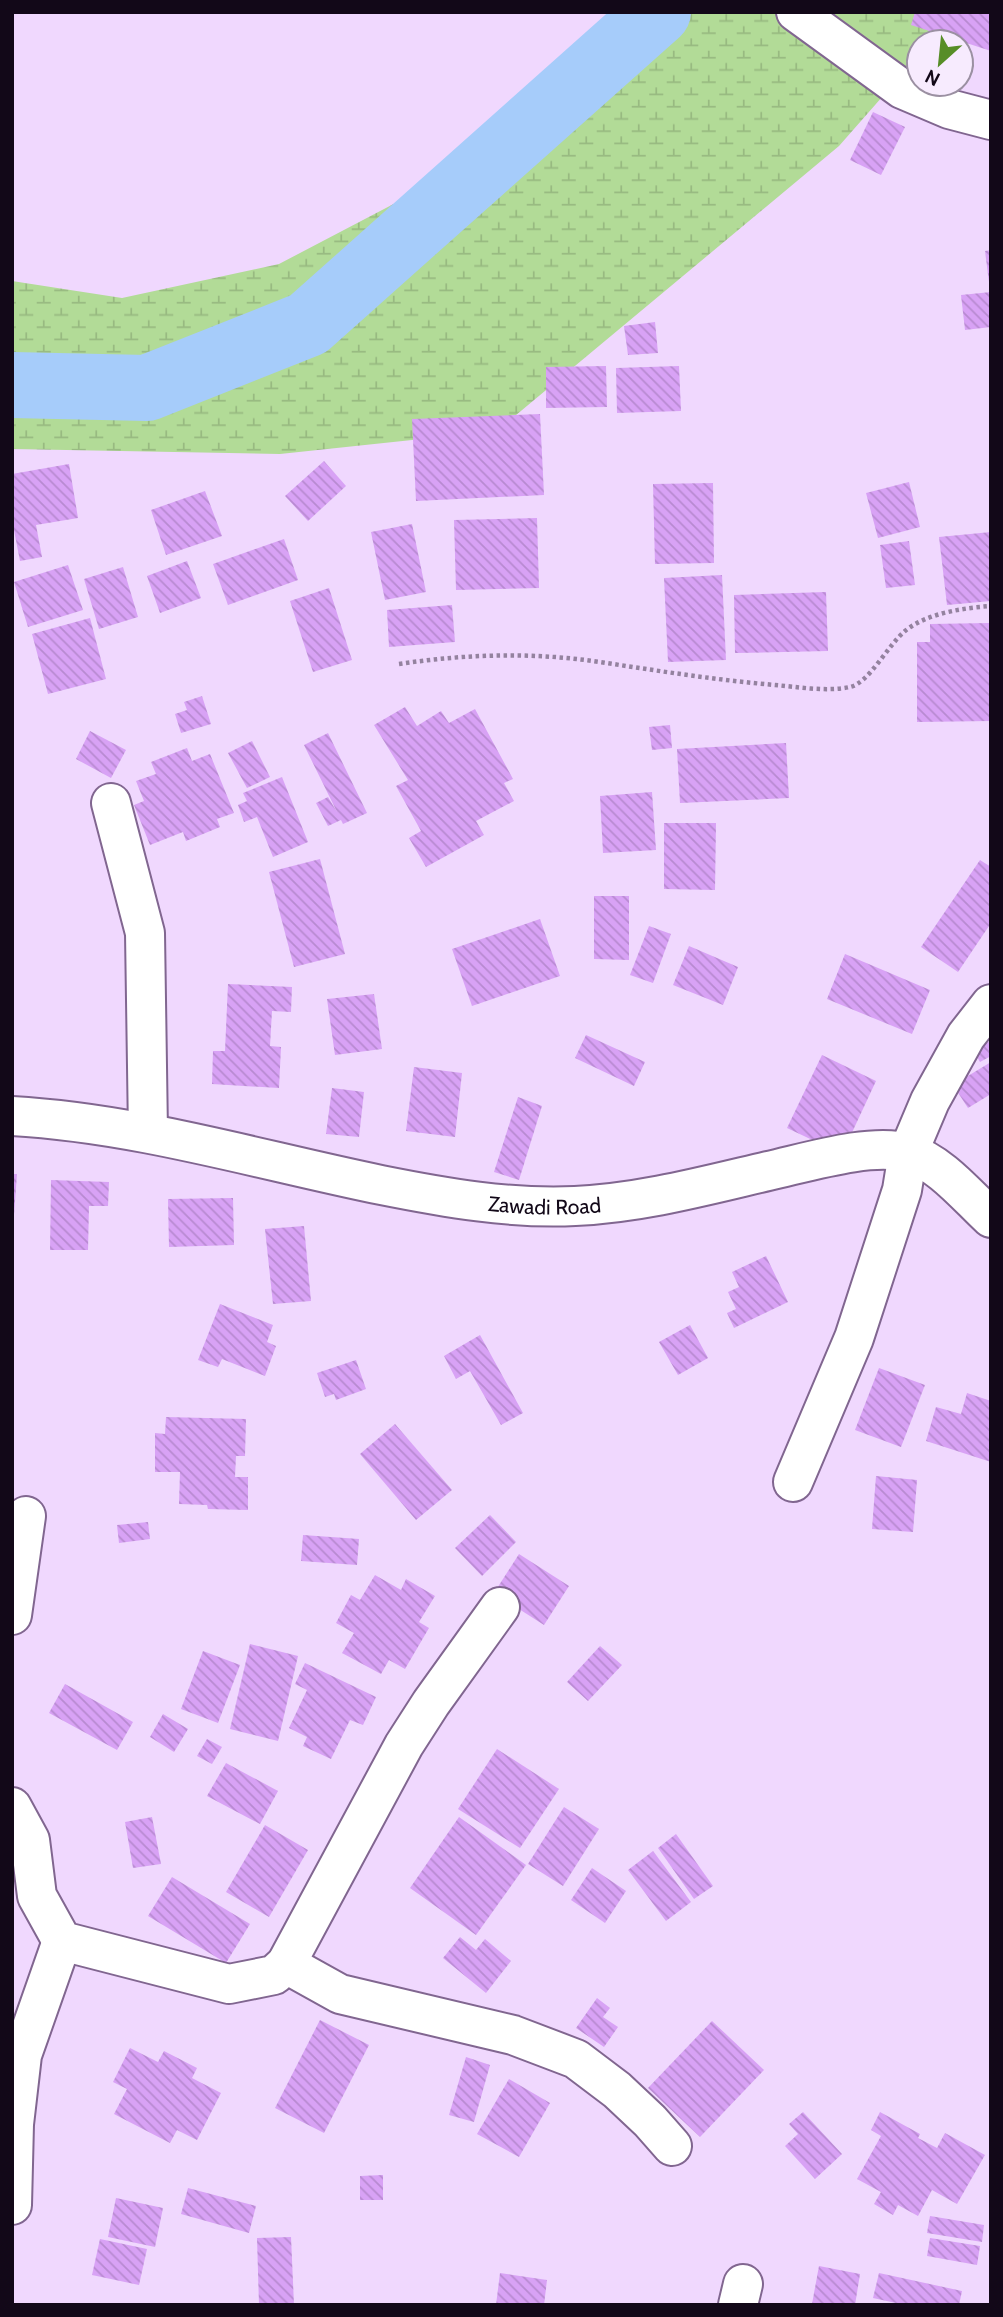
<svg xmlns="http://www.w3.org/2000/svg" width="1003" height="2317" font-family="Cabin,sans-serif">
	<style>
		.wetland { fill: url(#wetland-marsh) }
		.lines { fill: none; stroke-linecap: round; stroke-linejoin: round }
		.river { stroke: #a6ccfa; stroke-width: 66 }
		.building { fill: url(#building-back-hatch) }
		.minor-casing { stroke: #816690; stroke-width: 42 }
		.path { stroke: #94829f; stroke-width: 4.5; stroke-dasharray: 3.5 3.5; stroke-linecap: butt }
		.minor { stroke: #fff; stroke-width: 38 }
		.labels { text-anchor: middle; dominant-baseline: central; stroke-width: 5; stroke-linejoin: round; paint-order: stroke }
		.street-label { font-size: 21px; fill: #120818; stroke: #f7ebfe }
	</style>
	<defs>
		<pattern id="wetland-marsh" width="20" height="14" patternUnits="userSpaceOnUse" patternTransform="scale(1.75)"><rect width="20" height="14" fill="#b2db97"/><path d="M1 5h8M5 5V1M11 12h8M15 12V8" fill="none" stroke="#98ba81"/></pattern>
		<pattern id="building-back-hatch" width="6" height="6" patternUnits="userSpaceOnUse" patternTransform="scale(1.75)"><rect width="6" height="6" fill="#d8a2f5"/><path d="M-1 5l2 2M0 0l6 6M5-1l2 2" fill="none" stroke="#b88ad1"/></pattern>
	</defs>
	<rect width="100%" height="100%" fill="#f0d8fe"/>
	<polygon class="wetland" points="653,12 957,12 931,42 919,42 919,55 839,146 497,431 280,454 12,449 12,281 122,298 279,264 514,141"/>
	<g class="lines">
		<polyline class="river" points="12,385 147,388 308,324 658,12"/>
	</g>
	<g class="building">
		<polygon points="915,12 991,12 991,51 911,25"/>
		<polygon points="873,112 905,127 881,175 850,160"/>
		<polygon points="991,250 991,282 989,282 985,251"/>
		<polygon points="991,292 991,327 965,330 961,295"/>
		<polygon points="655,322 658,353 628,355 624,326"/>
		<polygon points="606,366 607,407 546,408 546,367"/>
		<polygon points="679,366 681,411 617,413 616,368"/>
		<polygon points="540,414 544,495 416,501 412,419"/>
		<polygon points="324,461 346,486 308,521 285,496"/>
		<polygon points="69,464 78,518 36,525 42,557 20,561 12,520 12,474"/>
		<polygon points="909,482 920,527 878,538 866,493"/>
		<polygon points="713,483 714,563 655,564 653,484"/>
		<polygon points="205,491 222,536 166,555 151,510"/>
		<polygon points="537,518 539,588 456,590 454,520"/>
		<polygon points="412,524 426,592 385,600 371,532"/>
		<polygon points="991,532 991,601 947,605 939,537"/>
		<polygon points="284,539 298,580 228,605 213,564"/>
		<polygon points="909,541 915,585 886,588 880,545"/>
		<polygon points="187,561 201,598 160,613 147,576"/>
		<polygon points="68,565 83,610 28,627 14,582"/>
		<polygon points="123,567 138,617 99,629 84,579"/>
		<polygon points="722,575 726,660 668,662 664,578"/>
		<polygon points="329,588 352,660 313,672 290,601"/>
		<polygon points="826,592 828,651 735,653 734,595"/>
		<polygon points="452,605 455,642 389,647 387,610"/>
		<polygon points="90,618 106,679 48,694 32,634"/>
		<polygon points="989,623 991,721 917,722 917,642 930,642 930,624"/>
		<polygon points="202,696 211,724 181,733 175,714 187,710 184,702"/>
		<polygon points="405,707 417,726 441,711 449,723 475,709 513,779 504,783 514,801 476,821 484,835 426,867 409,838 421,831 396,786 408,780 374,725"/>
		<polygon points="670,725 672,748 652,750 649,727"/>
		<polygon points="90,731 126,750 111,778 76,759"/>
		<polygon points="328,733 367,813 343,824 341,820 328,826 316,803 328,797 337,812 304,745"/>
		<polygon points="252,741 270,777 247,788 228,753"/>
		<polygon points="786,743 789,798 680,803 677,749"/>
		<polygon points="187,748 192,761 210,754 234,813 217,819 220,827 186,841 183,832 150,845 134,805 144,801 136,781 156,774 151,762"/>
		<polygon points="282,777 308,842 273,857 257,817 244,822 238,805 247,801 243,793"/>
		<polygon points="652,792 656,850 603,853 600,796"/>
		<polygon points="664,823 716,823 715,890 664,889"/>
		<polygon points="320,859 345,954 294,967 269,872"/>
		<polygon points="980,860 991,867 991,923 958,972 921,947"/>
		<polygon points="594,896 629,896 629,960 594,959"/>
		<polygon points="540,919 560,976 472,1006 452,949"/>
		<polygon points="649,926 671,934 653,983 630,975"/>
		<polygon points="689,946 738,967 723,1005 673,985"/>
		<polygon points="845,954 930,990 912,1034 827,999"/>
		<polygon points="228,984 292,987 291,1012 272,1011 270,1046 281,1047 279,1088 212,1084 213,1051 225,1051"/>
		<polygon points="374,994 382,1049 335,1055 327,999"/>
		<polygon points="586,1035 645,1062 634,1086 575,1058"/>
		<polygon points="991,1041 991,1056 980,1062 973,1050"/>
		<polygon points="822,1055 876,1081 842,1154 787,1128"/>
		<polygon points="991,1062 991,1094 968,1108 953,1085"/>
		<polygon points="414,1067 462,1073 455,1137 406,1131"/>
		<polygon points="332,1088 364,1092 359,1137 326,1134"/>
		<polygon points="518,1097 542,1106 519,1180 494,1172"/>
		<polygon points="12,1174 17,1174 14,1215 12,1215"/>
		<polygon points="51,1180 109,1182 108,1206 89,1206 88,1250 50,1250"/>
		<polygon points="233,1198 234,1245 169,1247 168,1199"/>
		<polygon points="304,1226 311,1301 273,1304 265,1229"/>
		<polygon points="766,1256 788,1302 734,1328 727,1313 736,1309 728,1292 739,1287 732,1272"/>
		<polygon points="220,1304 273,1325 267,1342 276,1346 265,1376 222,1359 218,1367 198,1360"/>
		<polygon points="690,1325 708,1358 678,1375 659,1342"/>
		<polygon points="480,1335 523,1413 501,1425 470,1371 456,1379 444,1356"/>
		<polygon points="356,1360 366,1389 336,1400 334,1394 325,1397 317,1373"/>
		<polygon points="879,1368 925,1385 901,1447 855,1430"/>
		<polygon points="967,1393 991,1401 991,1462 926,1441 936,1407 961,1414"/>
		<polygon points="166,1417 246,1419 245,1456 236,1456 235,1477 248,1477 248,1510 208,1509 207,1505 179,1504 180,1472 155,1472 155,1433 165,1434"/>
		<polygon points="395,1424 452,1490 416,1520 360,1454"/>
		<polygon points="876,1476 917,1480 913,1532 872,1529"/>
		<polygon points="490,1515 516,1542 482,1576 455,1548"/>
		<polygon points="148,1522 150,1539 119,1543 117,1525"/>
		<polygon points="303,1535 359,1539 357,1565 301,1561"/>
		<polygon points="519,1554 569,1586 544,1625 494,1593"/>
		<polygon points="375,1575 401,1590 406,1579 435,1596 419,1622 429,1628 405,1669 389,1660 381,1674 342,1653 354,1633 336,1623 351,1595 360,1600"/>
		<polygon points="250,1644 298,1656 278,1741 230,1729"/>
		<polygon points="600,1646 622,1665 588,1701 567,1682"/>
		<polygon points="203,1651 240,1665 218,1723 181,1709"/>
		<polygon points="305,1663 376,1697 363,1725 350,1720 331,1759 303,1746 307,1737 289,1728 307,1690 295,1684"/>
		<polygon points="65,1684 133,1722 117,1750 49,1713"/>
		<polygon points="163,1714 188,1729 174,1752 150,1737"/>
		<polygon points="207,1739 222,1747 212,1764 197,1756"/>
		<polygon points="497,1749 559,1789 520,1848 458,1809"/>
		<polygon points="226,1763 278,1791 260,1824 207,1796"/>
		<polygon points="564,1807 599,1829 563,1886 528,1864"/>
		<polygon points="152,1817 161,1864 133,1868 125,1822"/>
		<polygon points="459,1817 526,1865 476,1935 410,1888"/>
		<polygon points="265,1825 308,1850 269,1917 226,1892"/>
		<polygon points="676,1834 713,1886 694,1899 658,1848"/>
		<polygon points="653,1851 691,1902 666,1921 628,1870"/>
		<polygon points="592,1868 626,1891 605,1923 571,1900"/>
		<polygon points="172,1877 250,1924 226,1963 148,1916"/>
		<polygon points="460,1937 476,1950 485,1939 511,1961 486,1993 443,1958"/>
		<polygon points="597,1998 610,2008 603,2017 618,2027 604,2047 576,2028"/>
		<polygon points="320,2020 369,2045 324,2133 275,2108"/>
		<polygon points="712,2021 764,2070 700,2137 648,2088"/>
		<polygon points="130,2048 158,2062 164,2051 197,2068 192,2078 221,2093 197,2140 177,2130 170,2143 114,2114 127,2089 113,2082"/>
		<polygon points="466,2057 490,2065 474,2122 449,2115"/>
		<polygon points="509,2079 550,2103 519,2157 477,2134"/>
		<polygon points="803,2112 842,2154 815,2179 785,2146 798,2134 789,2124"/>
		<polygon points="880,2112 920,2134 918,2138 937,2148 945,2133 985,2155 957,2204 932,2190 918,2216 898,2205 893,2215 874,2204 881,2192 857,2179 881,2136 871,2130"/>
		<polygon points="383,2175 383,2200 360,2200 360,2176"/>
		<polygon points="188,2188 256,2206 249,2233 181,2214"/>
		<polygon points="116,2198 163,2208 155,2247 108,2237"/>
		<polygon points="930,2216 984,2225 982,2242 927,2233"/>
		<polygon points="291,2237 294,2305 259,2305 257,2238"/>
		<polygon points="930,2238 980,2246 977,2265 927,2256"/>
		<polygon points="100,2239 147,2249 139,2285 92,2275"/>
		<polygon points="819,2266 860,2274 855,2305 812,2304"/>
		<polygon points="500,2273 547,2280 544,2305 496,2305"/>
		<polygon points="879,2273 962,2291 959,2305 905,2305 873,2298"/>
	</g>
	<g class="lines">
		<g class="minor-casing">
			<g id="minor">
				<polyline points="796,12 902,89 949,109 991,120"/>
				<polyline points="111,803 145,933 148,1133"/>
				<path id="s1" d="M 12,1116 C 137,1123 259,1160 381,1185 C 446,1198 510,1209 575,1206 C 641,1203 704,1186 768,1171 C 805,1163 872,1142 908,1153 C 941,1163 967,1196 991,1218"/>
				<polyline points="793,1482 854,1338 902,1190 908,1153 930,1101 966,1036 991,1004"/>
				<polyline points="12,1615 26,1516"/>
				<polyline points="12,1807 30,1840 37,1896 62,1941 229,1984 274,1975 286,1964 404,1745 431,1703 500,1607"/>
				<polyline points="286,1964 340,1994 513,2035 576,2059 617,2090 650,2121 672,2146"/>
				<polyline points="12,2205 14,2124 22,2055 62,1941"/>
				<polyline points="738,2305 743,2284"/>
			</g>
		</g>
		<path class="path" d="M 399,664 C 466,654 533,652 600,662 C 659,671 716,680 775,685 C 798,687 827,692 850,687 C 869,683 888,645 905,631 C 927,613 963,608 991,606"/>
		<use href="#minor" class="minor"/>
	</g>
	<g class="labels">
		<g class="street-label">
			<text stroke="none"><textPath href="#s1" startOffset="541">Zawadi Road</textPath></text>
		</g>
	</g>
	<rect width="1003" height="2317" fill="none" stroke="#120818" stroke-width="28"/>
	<g transform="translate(940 63) rotate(207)"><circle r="33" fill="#f7ebfe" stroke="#9b90a2" stroke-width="2"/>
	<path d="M0-5L12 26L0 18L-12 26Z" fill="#578d27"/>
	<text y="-10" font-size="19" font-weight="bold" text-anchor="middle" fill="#120818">N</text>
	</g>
</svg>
